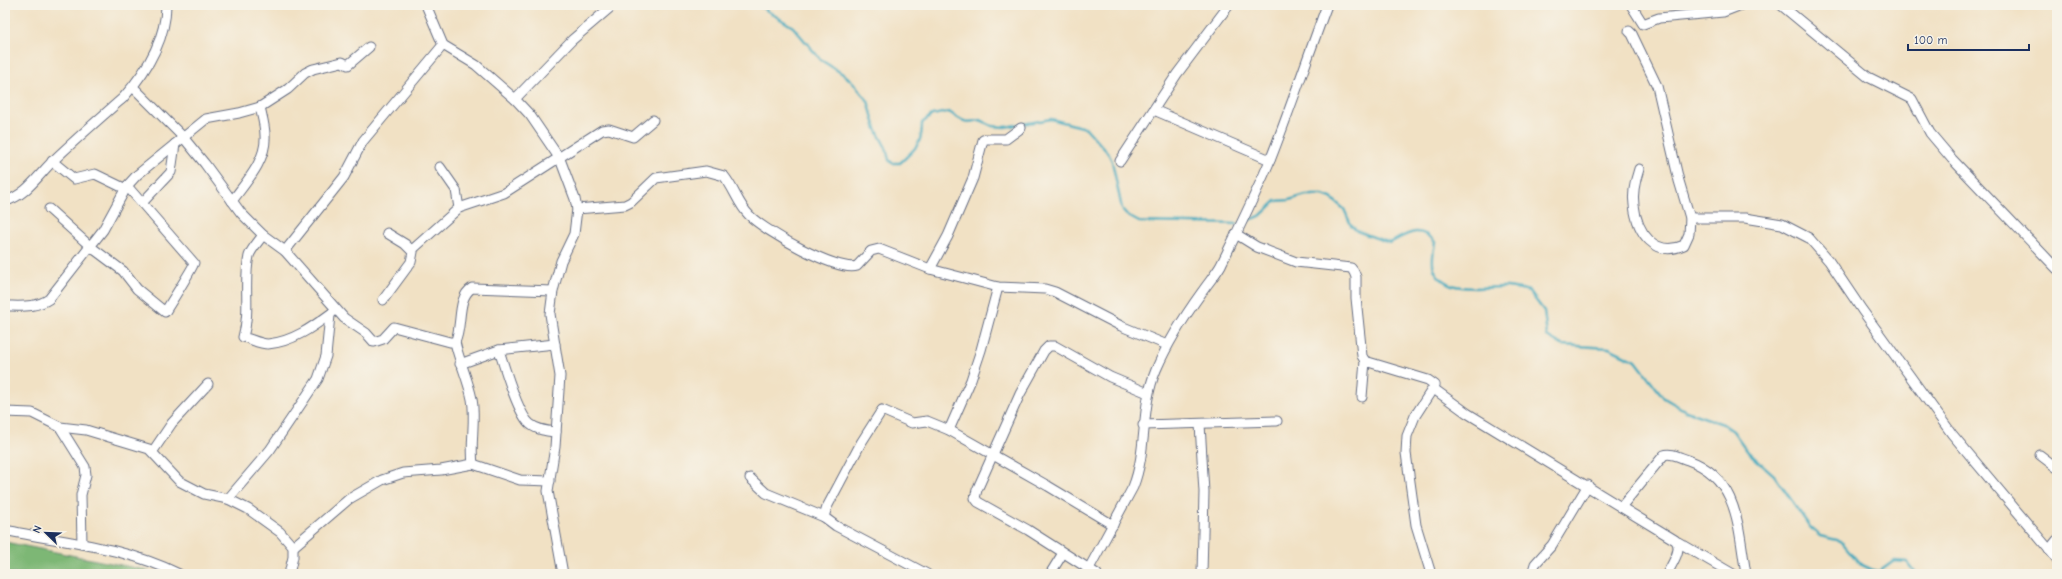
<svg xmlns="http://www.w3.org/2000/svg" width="2062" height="579" font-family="'Comic Neue',sans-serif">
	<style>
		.forest { fill: #7db775; stroke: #4c736a }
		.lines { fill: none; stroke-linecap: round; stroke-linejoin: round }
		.stream { stroke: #3da8bd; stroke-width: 2.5 }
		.minor-casing { stroke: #666d82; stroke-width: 11 }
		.minor { stroke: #fff; stroke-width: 9 }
	</style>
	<rect width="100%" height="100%" fill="#f7f3e8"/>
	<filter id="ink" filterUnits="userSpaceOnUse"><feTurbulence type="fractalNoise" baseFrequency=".025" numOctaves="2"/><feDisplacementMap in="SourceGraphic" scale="8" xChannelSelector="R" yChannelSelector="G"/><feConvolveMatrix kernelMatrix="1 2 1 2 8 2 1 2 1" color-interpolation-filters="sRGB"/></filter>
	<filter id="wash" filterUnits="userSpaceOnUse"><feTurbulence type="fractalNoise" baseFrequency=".012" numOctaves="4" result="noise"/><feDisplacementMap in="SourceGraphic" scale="16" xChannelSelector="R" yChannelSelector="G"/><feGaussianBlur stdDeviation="0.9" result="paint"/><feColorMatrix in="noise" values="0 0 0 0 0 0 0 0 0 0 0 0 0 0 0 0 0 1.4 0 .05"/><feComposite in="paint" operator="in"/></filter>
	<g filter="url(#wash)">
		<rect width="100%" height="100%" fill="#f1e1c4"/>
		<polygon class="forest" points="5,542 146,570 155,574 5,574"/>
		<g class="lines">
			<g class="stream">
				<path d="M 758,5 L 793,27 L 821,60 L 846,76 L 855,85 L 868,101 L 876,129 L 886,148 L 889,160 L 892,163 L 900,163 C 916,148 922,145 922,123 L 932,115 L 949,112 C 963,121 964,124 980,120 L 992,126 L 1005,127 L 1051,119 L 1086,128 L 1108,153 L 1112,161 L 1122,209 L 1128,216 L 1139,222 L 1238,224"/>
				<path d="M 1245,221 L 1260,216 L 1276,201 L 1289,200 L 1306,195 L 1323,195 L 1331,198 L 1344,209 L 1351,225 L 1357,231 L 1390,243 C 1407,234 1419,224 1435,242 C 1434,249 1431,262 1434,269 C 1446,296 1485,286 1507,287 C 1515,288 1522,289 1529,291 L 1544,311 L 1547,336 L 1562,345 L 1609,348 L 1636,361 L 1664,398 L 1686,411 L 1723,424 L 1733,431 L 1748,452 L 1774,475 L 1810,527 L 1820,536 L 1841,541 L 1860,564 L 1875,571 L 1880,571 L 1894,561 L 1907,562 L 1916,574"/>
			</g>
		</g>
	</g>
	<g filter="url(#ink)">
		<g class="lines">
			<g class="minor-casing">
				<g id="minor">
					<polyline points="426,5 443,45 476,65 515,99 530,115 560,159 575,199 577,209 574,234 561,261 553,291 550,314 560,376 555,447 548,491 563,574"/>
					<polyline points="1631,5 1643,24 1659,18 1723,12 1741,5"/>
					<polyline points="1781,5 1868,77 1912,99 1930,133 1952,159 2057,269"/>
					<path d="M 1629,31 L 1632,34 L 1657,86 L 1679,181 L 1690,218 L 1689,234 L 1684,245 C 1655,258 1637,233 1634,205 C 1632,193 1635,181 1639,169"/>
					<path d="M 133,87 L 183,137 L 205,164 L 241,213 L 263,235 L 285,251 L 344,318 L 366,333 L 374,342 L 383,339 L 394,327 L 450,342 L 455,342 C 463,327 456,298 472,288 L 553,291"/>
					<polyline points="515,99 572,40 613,5"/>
					<polyline points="1154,110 1270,160"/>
					<polyline points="52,161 74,179 95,174 126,189"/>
					<polyline points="1120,161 1177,74 1229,5"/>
					<polyline points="440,167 456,190 459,208"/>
					<path d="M 5,201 C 26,196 39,174 54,160 C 76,139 99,119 123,98 C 146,72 166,41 166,5"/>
					<path d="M 232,201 C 246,182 267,160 265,135 C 265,126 262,116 260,107"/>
					<polyline points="143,202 171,172 175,144"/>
					<path d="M 49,209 L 91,247 L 123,271 L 137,289 L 165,312 C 170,304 194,266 194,263 L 127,186"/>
					<path d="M 577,209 L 625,205 L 631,202 L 656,178 L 706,171 L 724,176 C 734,188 738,204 749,215 C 763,230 838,273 857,266 L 871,251 L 879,249 L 930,269 L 998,287 L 1045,289 L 1055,292 L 1121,326 L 1167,345"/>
					<polyline points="1690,218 1745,218 1782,224 1809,238 1829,261 1862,310 1952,434 2057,559"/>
					<polyline points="1236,234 1257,247 1296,262 1351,268 1354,272 1356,277 1356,298 1362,356 1365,361 1428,380 1435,385 1415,416 1407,436 1406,453 1416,525 1431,574"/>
					<path d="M 263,235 C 259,241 251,249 249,256 C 243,283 251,310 243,337 C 251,339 260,344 268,344 C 293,342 314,326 333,312"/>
					<polyline points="412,250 459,208 504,193 602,130 609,129 633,137 653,120"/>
					<polyline points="285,251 344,177 363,141 443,45"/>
					<polyline points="930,269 948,236 973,178 983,140 986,139 1006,139 1021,128"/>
					<polyline points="383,300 411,262 413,252 405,244 387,233"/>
					<path d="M 5,306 C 20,306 36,308 49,299 L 103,230 L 127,186 L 137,175 L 206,119 L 239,113 L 260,107 L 288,89 L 305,73 L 313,69 L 342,62 L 348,65 L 369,47"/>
					<path d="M 455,342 C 459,361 468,379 472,399 C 476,420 470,442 473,464"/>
					<path d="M 499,350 C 504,366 518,414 530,424 C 537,430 547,431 556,432"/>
					<polyline points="460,364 499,350 555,344"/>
					<path d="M 1434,389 L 1467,413 L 1675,540 C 1684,548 1671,565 1667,574"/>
					<polyline points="1362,397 1365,361"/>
					<polyline points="5,412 32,413 60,427 86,430 149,449 179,481 204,494 228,499 248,509 280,532 293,547 293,557 289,574"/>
					<polyline points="1200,424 1204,492 1202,574"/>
					<polyline points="1143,425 1277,421"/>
					<polyline points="60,427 85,467 86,475 81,495 82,544"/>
					<polyline points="949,430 971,380 981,350 998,287"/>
					<polyline points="153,451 172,423 208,384"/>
					<polyline points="2040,455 2057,468"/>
					<polyline points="750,478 766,493 824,517"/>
					<polyline points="228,499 270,450 318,379 326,356 330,315"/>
					<path d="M 1621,507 L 1664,455 C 1671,452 1681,458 1688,460 C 1739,478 1738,528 1746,574"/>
					<path d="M 5,530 C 66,543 123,546 179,574"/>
					<polyline points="1678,542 1733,574"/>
					<polyline points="293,547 349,499 382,480 403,473 441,470 473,464 520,480 550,481"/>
					<polyline points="2049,550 2057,540"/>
					<polyline points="927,574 836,526 824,517 827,507 861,443 882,410 912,423 927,421 949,430 1048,486 1113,525"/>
					<polyline points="1050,574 1063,553"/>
					<path d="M 1086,574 L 1133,487 C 1148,449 1140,408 1156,370 C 1168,342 1184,317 1202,292 C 1208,283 1216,274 1221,265 C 1238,230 1256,194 1271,158 C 1291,107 1308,56 1327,5"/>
					<polyline points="1097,574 1028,530 978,502 975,498 977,490 1020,394 1044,351 1049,346 1055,346 1110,377 1148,393"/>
					<polyline points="1532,574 1535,564 1552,545 1588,485"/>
				</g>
			</g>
			<use href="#minor" class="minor"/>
		</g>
	</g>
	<rect width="2062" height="579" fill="none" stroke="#f7f3e8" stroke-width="20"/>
	<g transform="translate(46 533) rotate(293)" stroke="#f7f3e8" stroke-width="3" paint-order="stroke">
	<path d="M0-3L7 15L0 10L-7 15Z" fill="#1b2f5e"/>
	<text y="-6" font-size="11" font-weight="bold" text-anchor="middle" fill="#1b2f5e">N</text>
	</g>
	<path d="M1908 44v6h121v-6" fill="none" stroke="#1b2f5e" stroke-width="2"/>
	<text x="1914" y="44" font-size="12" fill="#1b2f5e" stroke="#f7f3e8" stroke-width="3" paint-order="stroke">100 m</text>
</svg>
